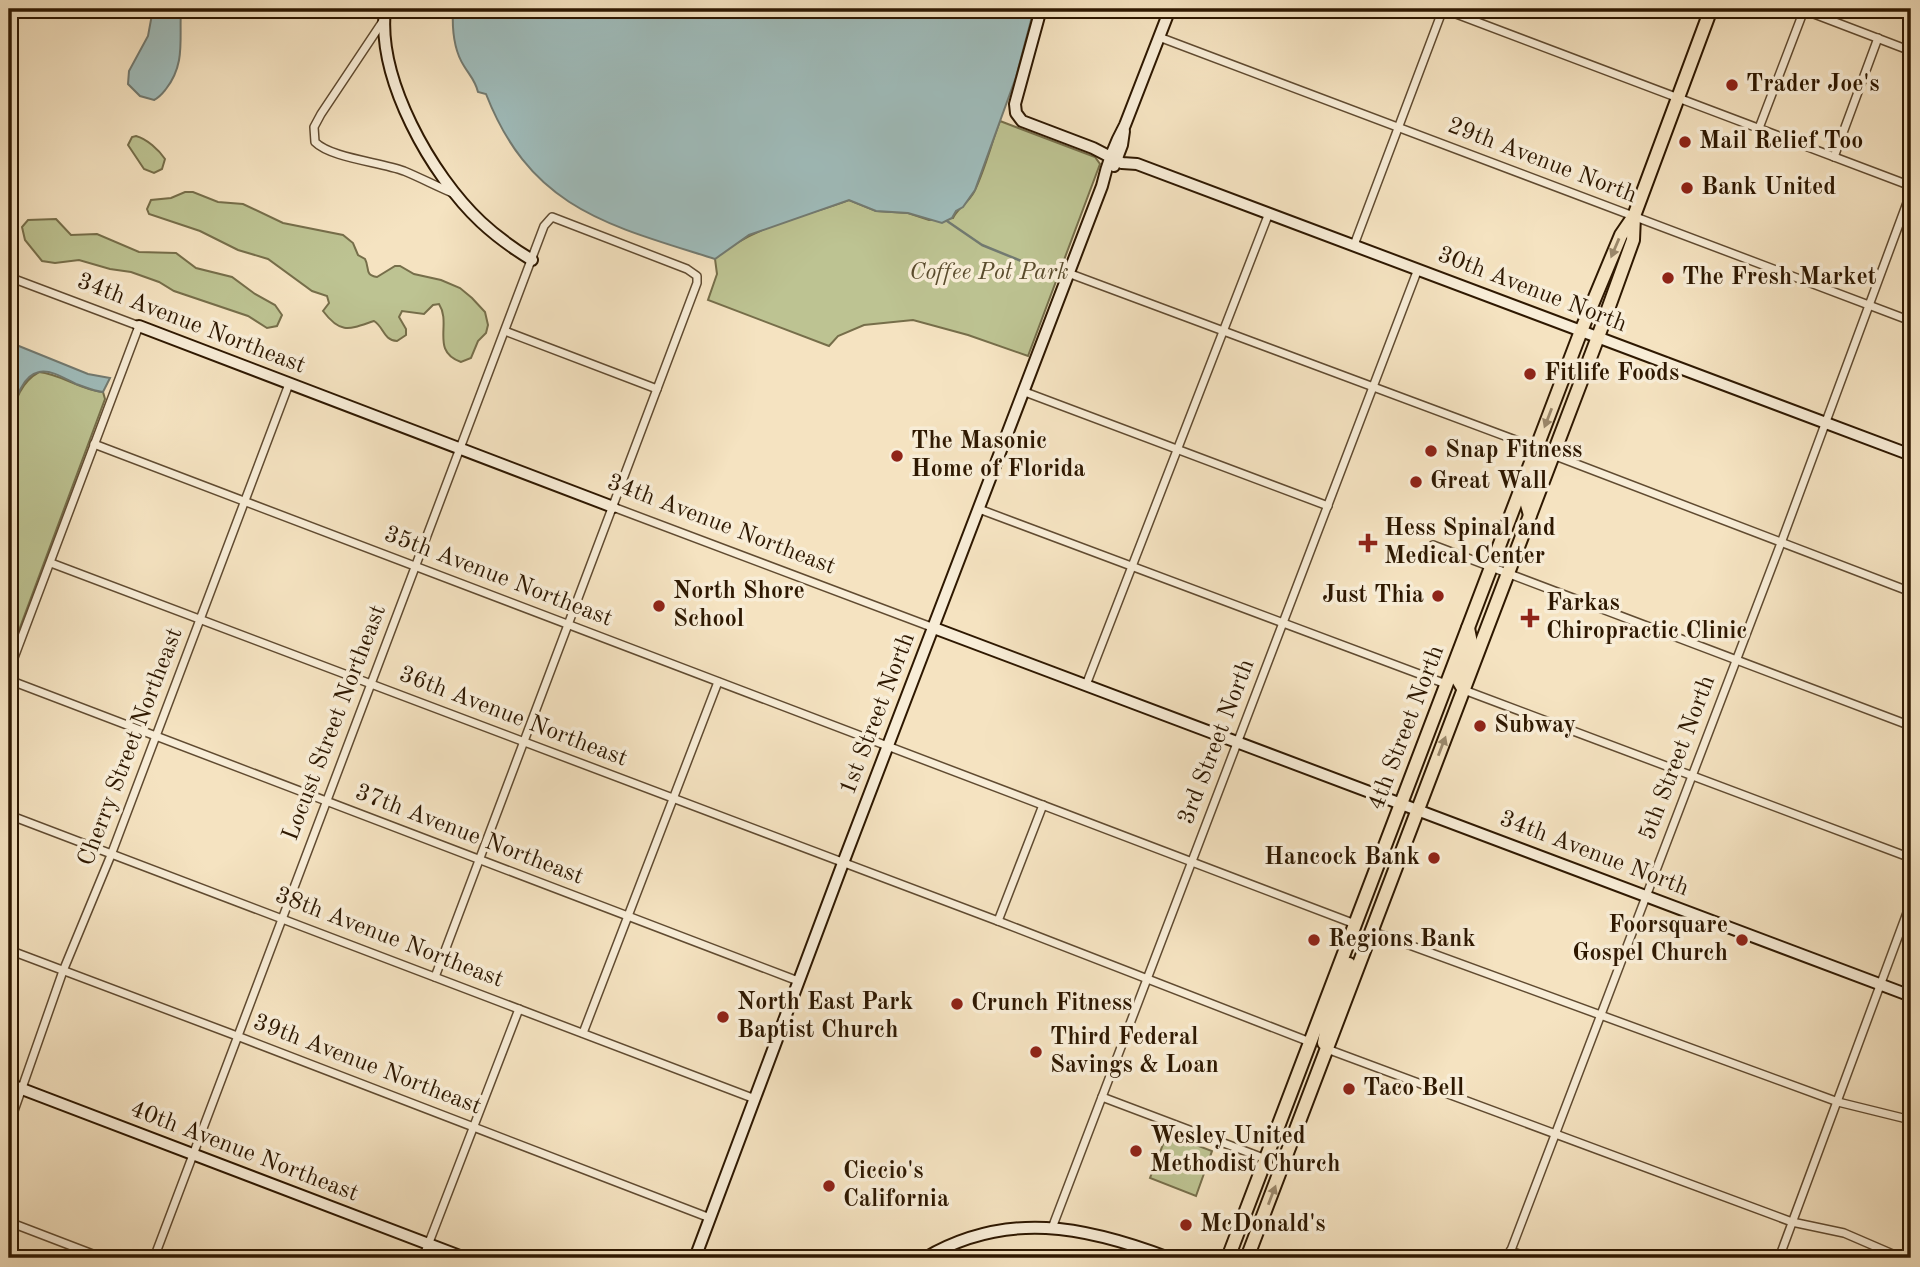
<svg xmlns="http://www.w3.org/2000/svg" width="1920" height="1267" font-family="'Old Standard TT',serif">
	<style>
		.green { fill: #bdc392; stroke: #766e4a; stroke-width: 2 }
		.water { fill: #9fbcbb; stroke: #727a71; stroke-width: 2 }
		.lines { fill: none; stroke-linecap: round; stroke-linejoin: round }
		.stream { stroke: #727a71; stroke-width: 2.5 }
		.street-casing { stroke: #604b31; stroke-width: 10 }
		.secondary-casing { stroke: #2e1801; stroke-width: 14 }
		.primary-casing { stroke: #2e1801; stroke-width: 16 }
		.street { stroke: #f8edd7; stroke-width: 7 }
		.secondary { stroke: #f8edd7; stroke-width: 10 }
		.primary { stroke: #f5e3c1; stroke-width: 12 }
		.oneway { fill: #9b886b }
		.poi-dot { fill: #8f2418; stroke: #f8edd7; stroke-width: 2.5 }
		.labels { text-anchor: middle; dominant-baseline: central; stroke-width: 7; stroke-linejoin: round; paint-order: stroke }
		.poi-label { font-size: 24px; font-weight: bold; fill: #2e1801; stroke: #f8edd7; text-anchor: start }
		.street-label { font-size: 24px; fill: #2e1801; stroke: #f8edd7 }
		.park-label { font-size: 24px; font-style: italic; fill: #594b2c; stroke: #f8edd7 }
	</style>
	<rect width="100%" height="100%" fill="#f5e3c1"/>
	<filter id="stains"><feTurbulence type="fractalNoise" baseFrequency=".00286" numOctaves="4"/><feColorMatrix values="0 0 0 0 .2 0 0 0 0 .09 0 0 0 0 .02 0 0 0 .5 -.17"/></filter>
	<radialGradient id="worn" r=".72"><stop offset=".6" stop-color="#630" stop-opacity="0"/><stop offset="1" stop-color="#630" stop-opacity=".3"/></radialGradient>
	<g class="green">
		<path d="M 1000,121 L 1095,157 L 1100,164 L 1028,356 L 968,335 L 913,320 L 864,325 L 838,336 L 829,346 L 708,300 L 717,274 L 715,259 C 751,226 804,217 849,200 L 876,211 L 908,213 L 929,220 L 953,218 C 958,208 968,203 974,192 C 985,170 991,144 1000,121 Z"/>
		<path d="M 136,136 C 147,139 159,150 165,159 L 162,169 L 154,173 L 144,169 L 128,145 L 132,137 Z"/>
		<path d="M 185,192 L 193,192 L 218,202 L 243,204 L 283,223 L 343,235 L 353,243 L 358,255 L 365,259 C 370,268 364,275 377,277 L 395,266 L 400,266 L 414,274 L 441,280 L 460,288 L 472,298 L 485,312 L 488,325 L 486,333 L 478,341 L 471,358 L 461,362 C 430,351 452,324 439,304 L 433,305 L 424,314 L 402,311 L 399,317 L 406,329 L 406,335 L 397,341 C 383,340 384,327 374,321 C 350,329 341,335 323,311 L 329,303 L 327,296 L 312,291 L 268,259 L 238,250 L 200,231 L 149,214 L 147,209 L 151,200 L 171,198 Z"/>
		<polygon points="56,219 71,235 97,234 139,252 176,253 196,268 232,277 255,294 275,305 282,315 277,326 267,328 248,316 174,291 159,282 131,272 110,269 79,260 55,263 42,261 25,240 22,227 28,220"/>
		<path d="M 39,372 C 61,374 80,390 103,392 L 105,399 L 9,657 L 9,424 C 15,403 19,383 39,372 Z"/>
		<polygon points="1167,1134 1212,1151 1196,1196 1150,1178"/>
	</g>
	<g class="water">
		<path d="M 153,9 L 181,9 C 179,39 186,63 166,89 C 162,94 160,97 154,100 L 140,96 L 128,84 L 129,71 L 148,36 Z"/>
		<path d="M 453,9 L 1034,9 L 1016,77 L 975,190 L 963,207 L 956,211 L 952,218 L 942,223 L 908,213 L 876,211 L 849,200 L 749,235 L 715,259 C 608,225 531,209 486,94 L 478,92 C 475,80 470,76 464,66 C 453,49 452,28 453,9 Z"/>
		<path d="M 9,342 L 88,374 L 110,378 L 103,392 C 93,391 85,387 76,384 C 66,379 50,369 39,372 C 19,376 14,408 9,424 Z"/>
	</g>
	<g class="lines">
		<polyline class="stream" points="947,221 982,245 1058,276"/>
		<g class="street-casing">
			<g id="street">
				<polyline points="1443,9 1911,186"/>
				<polyline points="1801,9 1911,51"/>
				<path d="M 383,21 L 321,114 L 314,127 L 315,142 C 331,158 380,162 404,171 C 421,178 438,187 455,194"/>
				<polyline points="1159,37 1911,321"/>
				<polyline points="1759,128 1804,10"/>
				<polyline points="1834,157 1878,38"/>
				<polyline points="1354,245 1443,9"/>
				<polyline points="1068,273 1537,448"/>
				<polyline points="9,277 139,326 9,671"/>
				<polyline points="505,331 657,389"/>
				<polyline points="1025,392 1328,506"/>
				<polyline points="94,444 1355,924"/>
				<polyline points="1553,455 1911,592"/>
				<polyline points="613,507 934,628"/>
				<polyline points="979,509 1446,684"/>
				<polyline points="1433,545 1911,726"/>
				<polyline points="51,563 998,921 1310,1042"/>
				<polyline points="9,680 798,981"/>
				<polyline points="1086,685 1269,213"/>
				<polyline points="1464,690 1911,858"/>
				<polyline points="9,815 755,1099"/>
				<polyline points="998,921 1043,805"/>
				<polyline points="1371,931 1838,1102 1911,1120"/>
				<polyline points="9,950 237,1036 710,1218"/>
				<polyline points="583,1033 718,682"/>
				<polyline points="1327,1049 1792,1222 1844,1233 1902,1258"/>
				<polyline points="1102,1097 1266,1159"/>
				<polyline points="9,1125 63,971 111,855 289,384"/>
				<polyline points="9,1222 103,1258"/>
				<polyline points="1052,1228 1418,269"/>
				<polyline points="1510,1251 1531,1258"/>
				<polyline points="154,1258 544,226 552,217 687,269 697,276 697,283 435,977"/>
				<polyline points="423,1258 519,1009"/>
				<polyline points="1508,1258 1781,543 1911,192"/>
				<polyline points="1779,1258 1911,902"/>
			</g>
		</g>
		<g class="secondary-casing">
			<g id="secondary">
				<path d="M 385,9 C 377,79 431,175 481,222 C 496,236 514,249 532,260"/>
				<polyline points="1041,9 1015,104 1016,113 1022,121 1093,148 1122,163 1137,164 1911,455"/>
				<polyline points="1114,166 1122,145 1124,131"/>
				<polyline points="139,326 613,507"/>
				<polyline points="934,628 1911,996"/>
				<polyline points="9,1084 465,1258"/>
				<path d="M 695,1258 L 843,863 L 1102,186 C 1107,164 1114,145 1125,125 L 1170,9"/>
				<path d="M 925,1258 C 1007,1210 1085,1226 1169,1258"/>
			</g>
		</g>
		<g class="primary-casing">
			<g id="primary">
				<polyline points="1530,515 1526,501 1541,460 1541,454 1537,448"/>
				<polyline points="1464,690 1458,680 1471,643 1468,628"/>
				<polyline points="1324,1043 1327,1026 1349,964"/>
				<polyline points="1228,1258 1581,331 1621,235 1634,216"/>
				<polyline points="1247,1258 1598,337 1633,240 1634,216 1711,9"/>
			</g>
		</g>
		<use href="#street" class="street"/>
		<use href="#secondary" class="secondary"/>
		<use href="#primary" class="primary"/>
	</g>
	<defs><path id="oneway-solid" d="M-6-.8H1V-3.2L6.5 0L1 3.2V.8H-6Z" transform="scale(1.75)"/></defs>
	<g class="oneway">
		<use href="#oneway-solid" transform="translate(1615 248) rotate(113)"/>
		<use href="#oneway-solid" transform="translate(1548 418) rotate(111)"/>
		<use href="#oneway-solid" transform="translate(1442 746) rotate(-69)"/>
		<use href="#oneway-solid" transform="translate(1272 1195) rotate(-69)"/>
	</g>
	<g class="poi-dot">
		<circle cx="1732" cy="85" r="7"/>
		<circle cx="1685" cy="142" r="7"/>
		<circle cx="1687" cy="188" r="7"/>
		<circle cx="1668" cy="278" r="7"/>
		<circle cx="1530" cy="374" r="7"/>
		<circle cx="1431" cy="451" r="7"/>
		<circle cx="897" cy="456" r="7"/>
		<circle cx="1416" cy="482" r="7"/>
		<path d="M1364.5 532.5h7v7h7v7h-7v7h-7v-7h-7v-7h7z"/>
		<circle cx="1438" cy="596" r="7"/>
		<circle cx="659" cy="606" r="7"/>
		<path d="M1526.5 607.5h7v7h7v7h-7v7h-7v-7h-7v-7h7z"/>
		<circle cx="1480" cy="726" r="7"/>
		<circle cx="1434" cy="858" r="7"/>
		<circle cx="1314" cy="940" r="7"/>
		<circle cx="1742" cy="940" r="7"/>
		<circle cx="957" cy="1004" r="7"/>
		<circle cx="723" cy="1017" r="7"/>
		<circle cx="1036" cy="1052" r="7"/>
		<circle cx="1349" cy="1089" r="7"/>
		<circle cx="1136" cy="1151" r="7"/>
		<circle cx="829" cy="1186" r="7"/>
		<circle cx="1186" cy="1225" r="7"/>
	</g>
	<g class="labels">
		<g class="poi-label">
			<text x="1746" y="85">Trader Joe's</text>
			<text x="1699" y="142">Mail Relief Too</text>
			<text x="1701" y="188">Bank United</text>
			<text x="1682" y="278">The Fresh Market</text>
			<text x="1544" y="374">Fitlife Foods</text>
			<text x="911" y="442">The Masonic<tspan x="911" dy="28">Home of Florida</tspan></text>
			<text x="1445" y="451">Snap Fitness</text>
			<text x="1430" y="482">Great Wall</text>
			<text x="1384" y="529">Hess Spinal and<tspan x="1384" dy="28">Medical Center</tspan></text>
			<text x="673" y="592">North Shore<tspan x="673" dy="28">School</tspan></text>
			<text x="1424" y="596" text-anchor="end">Just Thia</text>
			<text x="1546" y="604">Farkas<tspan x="1546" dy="28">Chiropractic Clinic</tspan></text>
			<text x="1494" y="726">Subway</text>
			<text x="1420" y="858" text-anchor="end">Hancock Bank</text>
			<text x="1728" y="926" text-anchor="end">Foorsquare<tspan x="1728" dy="28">Gospel Church</tspan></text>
			<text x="1328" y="940">Regions Bank</text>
			<text x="737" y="1003">North East Park<tspan x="737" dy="28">Baptist Church</tspan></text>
			<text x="971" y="1004">Crunch Fitness</text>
			<text x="1050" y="1038">Third Federal<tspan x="1050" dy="28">Savings &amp; Loan</tspan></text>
			<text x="1363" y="1089">Taco Bell</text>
			<text x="1150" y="1137">Wesley United<tspan x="1150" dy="28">Methodist Church</tspan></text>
			<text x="843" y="1172">Ciccio's<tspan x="843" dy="28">California</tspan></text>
			<text x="1200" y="1225">McDonald's</text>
		</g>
		<g class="street-label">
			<text transform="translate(1542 161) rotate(21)">29th Avenue North</text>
			<text transform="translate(1532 290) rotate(21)">30th Avenue North</text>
			<text transform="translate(191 324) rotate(21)">34th Avenue Northeast</text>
			<text transform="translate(721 525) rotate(21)">34th Avenue Northeast</text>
			<text transform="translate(498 577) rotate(21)">35th Avenue Northeast</text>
			<text transform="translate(878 714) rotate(-69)">1st Street North</text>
			<text transform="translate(513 717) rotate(21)">36th Avenue Northeast</text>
			<text transform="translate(335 723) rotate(-69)">Locust Street Northeast</text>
			<text transform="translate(1407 728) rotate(-69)">4th Street North</text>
			<text transform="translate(1217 742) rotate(-69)">3rd Street North</text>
			<text transform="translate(131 747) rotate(-69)">Cherry Street Northeast</text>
			<text transform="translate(1678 758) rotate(-69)">5th Street North</text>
			<text transform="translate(469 835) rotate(21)">37th Avenue Northeast</text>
			<text transform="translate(1594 854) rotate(21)">34th Avenue North</text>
			<text transform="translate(389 938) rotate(21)">38th Avenue Northeast</text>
			<text transform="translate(367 1065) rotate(21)">39th Avenue Northeast</text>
			<text transform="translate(244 1152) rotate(21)">40th Avenue Northeast</text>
		</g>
		<g class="park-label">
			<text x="989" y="273">Coffee Pot Park</text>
		</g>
	</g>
	<rect width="1920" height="1267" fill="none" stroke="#f5e3c1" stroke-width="35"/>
	<rect x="10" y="10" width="1899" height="1246" fill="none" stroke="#2e1801" stroke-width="3.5"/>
	<rect x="18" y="18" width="1885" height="1232" fill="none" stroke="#2e1801" stroke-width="2"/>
	<rect width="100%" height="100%" filter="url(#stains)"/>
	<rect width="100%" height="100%" fill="url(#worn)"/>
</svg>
